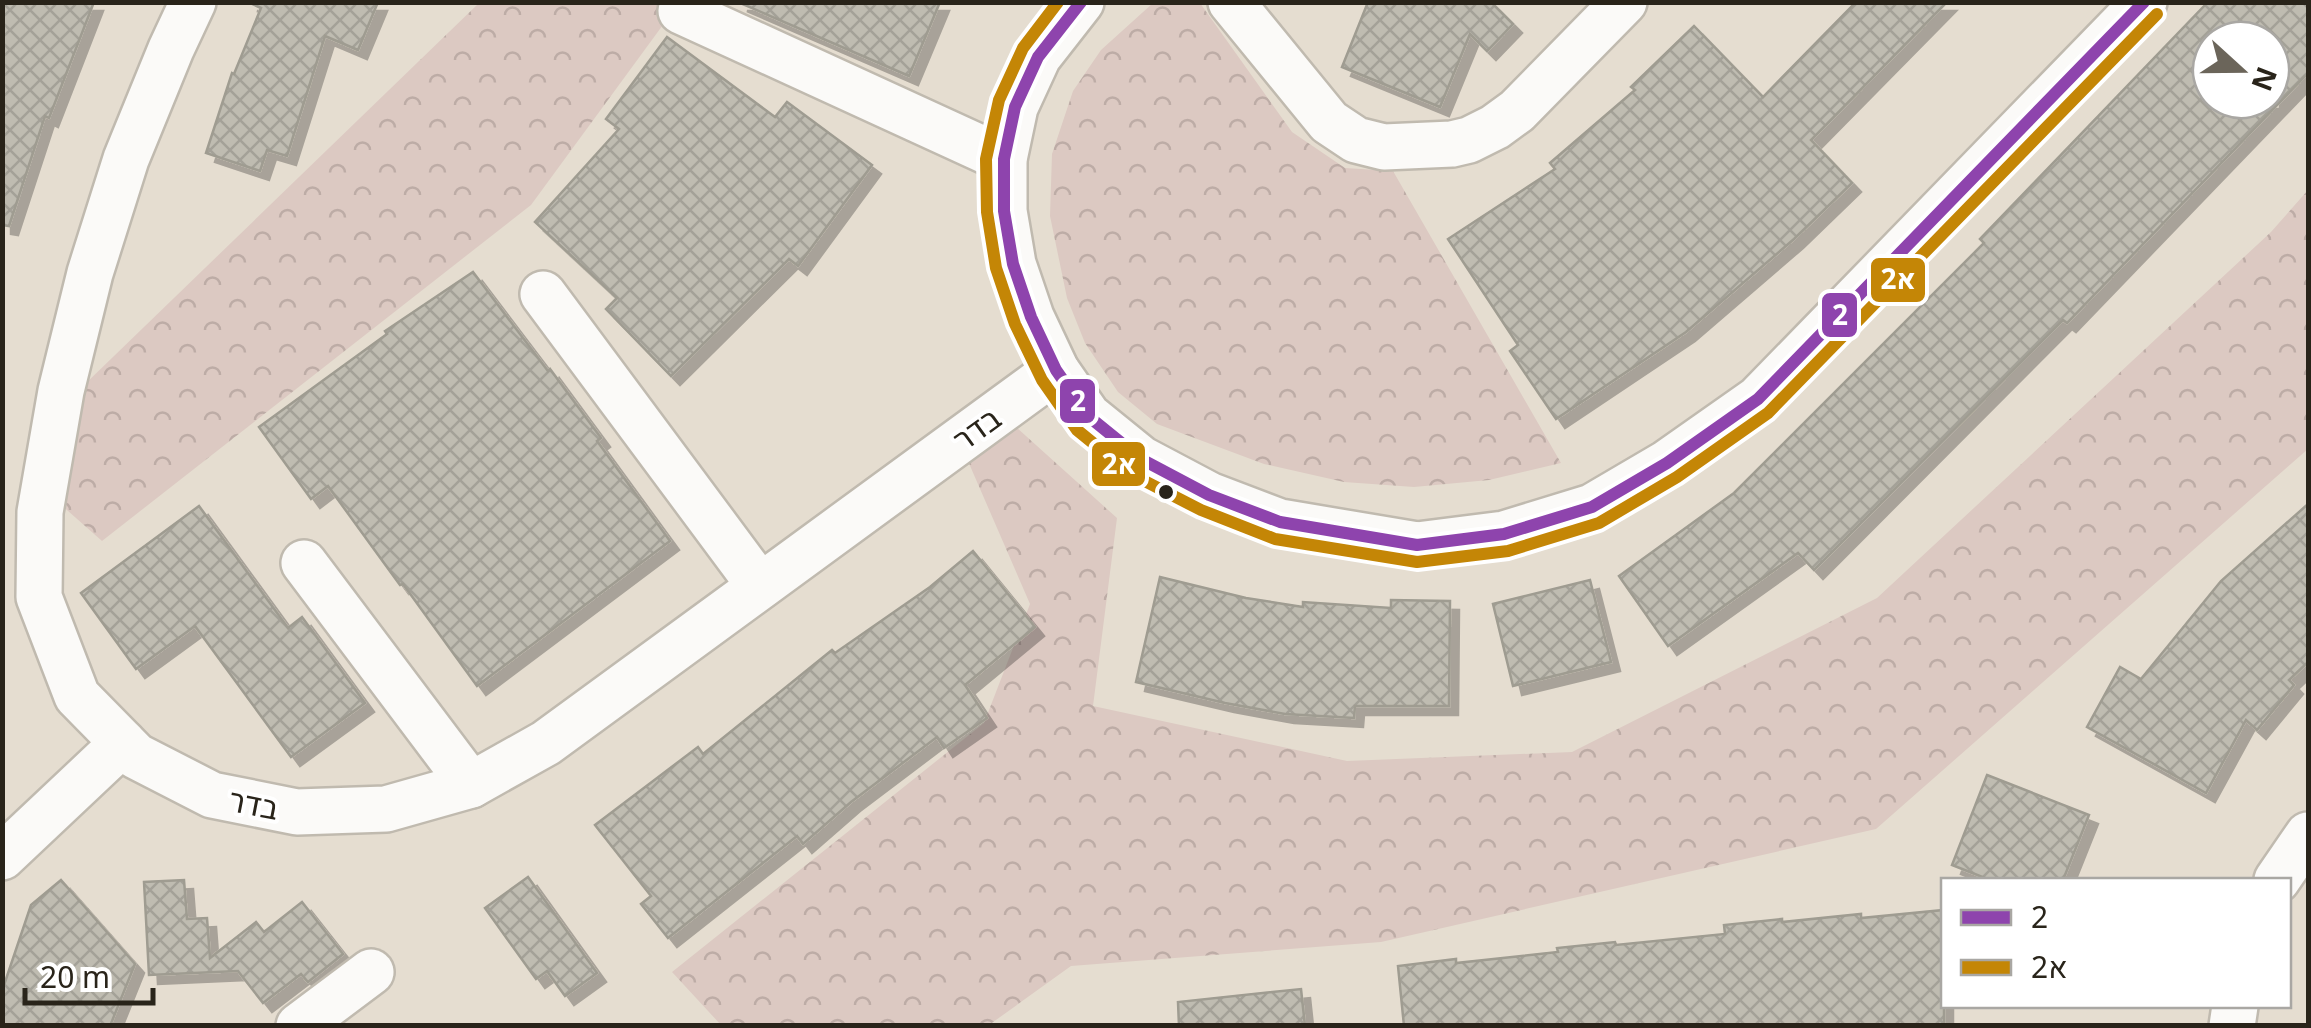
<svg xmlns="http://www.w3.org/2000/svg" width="2311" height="1028" font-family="'Noto Sans',Heebo,sans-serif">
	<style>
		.forest { fill: url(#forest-crowns) }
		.building { fill: url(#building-cross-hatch); stroke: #9f9c91; stroke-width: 2.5; fill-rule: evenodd; filter: url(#shadow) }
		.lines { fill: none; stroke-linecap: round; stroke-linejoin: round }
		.minor-casing { stroke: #c0baaf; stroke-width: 50 }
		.minor { stroke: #fbfaf8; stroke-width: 45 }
		.bus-1-casing { stroke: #fff; stroke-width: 20 }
		.bus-2-casing { stroke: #fff; stroke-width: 20 }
		.bus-1 { stroke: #8e44ad; stroke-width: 12 }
		.bus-2 { stroke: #c48606; stroke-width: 12 }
		.bus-dot { fill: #29241a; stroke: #fff; stroke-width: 4 }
		.labels { text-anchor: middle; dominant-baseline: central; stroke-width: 8; stroke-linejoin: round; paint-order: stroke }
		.street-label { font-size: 32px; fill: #29241a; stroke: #fff }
		.line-badge { stroke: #fff; stroke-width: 4 }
		.badge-label { font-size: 28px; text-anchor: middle; font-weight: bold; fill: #fff }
	</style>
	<defs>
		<pattern id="forest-crowns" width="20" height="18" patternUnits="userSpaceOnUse" patternTransform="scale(2.5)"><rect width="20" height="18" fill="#dcc9c2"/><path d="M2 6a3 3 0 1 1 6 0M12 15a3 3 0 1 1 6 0" fill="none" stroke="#bdaca6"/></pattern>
		<pattern id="building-cross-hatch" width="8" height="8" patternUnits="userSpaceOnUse" patternTransform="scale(2.5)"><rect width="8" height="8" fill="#bfbcb1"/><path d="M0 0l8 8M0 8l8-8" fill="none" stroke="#a4a198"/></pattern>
		<filter id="shadow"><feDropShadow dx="9" dy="9" stdDeviation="0" flood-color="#0004"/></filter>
	</defs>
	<rect width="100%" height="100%" fill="#e5ddd0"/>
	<g class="forest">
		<polygon points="479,3 679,3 531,205 102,541 59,503 83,386"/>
		<polygon points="1153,3 1200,3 1292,132 1345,168 1393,171 1561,463 1489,480 1414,487 1344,482 1264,464 1157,424 1118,392 1085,343 1067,298 1050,216 1052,154 1073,91 1101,50"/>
		<polygon points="2308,190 2308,449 1876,829 1381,942 1071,966 989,1025 721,1025 672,972 984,723 1030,604 961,445 997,410 1117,518 1093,706 1347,761 1572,752 1877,598 2271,232"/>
	</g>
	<g class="building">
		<polygon points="2,2 94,2 49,118 45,116 9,226 2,225"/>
		<polygon points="248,2 378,2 358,50 325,36 287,156 267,150 260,171 206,153 232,73 234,74 261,8"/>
		<polygon points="738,2 940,2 909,76"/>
		<polygon points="1368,2 1491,2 1513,24 1487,51 1470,34 1440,107 1342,67"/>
		<polygon points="1856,2 1947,2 1811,140 1852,183 1794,239 1686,332 1556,419 1510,351 1518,345 1448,239 1555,169 1550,163 1635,90 1631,87 1694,26 1763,97"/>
		<path d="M 2208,2 L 2308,2 L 2308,73 L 2067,323 L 2063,320 L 1814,570 L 1798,553 L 1668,646 L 1619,576 L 1734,493 L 1984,243 L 1980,239 ZM 2211,40 L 2271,40 L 2271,100 L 2211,100 Z"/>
		<polygon points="667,37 775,117 787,102 872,165 798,266 789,259 671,376 606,309 617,298 535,222 619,129 606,119"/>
		<polygon points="473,272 548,371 550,369 601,438 597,441 670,541 477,686 403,584 400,585 328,486 311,499 259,427 387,334 385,331"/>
		<polygon points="2308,504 2308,662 2289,680 2294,685 2257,730 2246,720 2206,793 2087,727 2120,667 2141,679 2221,581"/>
		<polygon points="199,506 288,628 302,617 365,703 291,757 195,626 136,669 81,593"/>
		<polygon points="973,551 1035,627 965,685 987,718 944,748 937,737 851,802 803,844 797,836 668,938 641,904 651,896 595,825 698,747 703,754 832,650 835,653 930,587"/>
		<polygon points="1160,577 1246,598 1303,607 1303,602 1391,608 1391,600 1450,601 1449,706 1355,706 1354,718 1285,714 1225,703 1136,682"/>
		<polygon points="1590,580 1611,662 1513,686 1493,604"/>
		<polygon points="1987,775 2089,815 2063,880 1990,880 1952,865"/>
		<polygon points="528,877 597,973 565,996 547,971 536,979 485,908"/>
		<polygon points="61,880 135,964 110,1026 2,1026 2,991 31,905"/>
		<polygon points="184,880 187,919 207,918 210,958 256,922 264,932 302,902 343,954 308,982 301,974 263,1003 238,971 149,975 144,882"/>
		<polygon points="1944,910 1944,1026 1404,1026 1398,966 1456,959 1456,963 1558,952 1557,948 1615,942 1616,945 1725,934 1724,925 1782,919 1782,922 1861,914 1861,918"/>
		<polygon points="1301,989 1305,1026 1179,1026 1178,1002"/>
	</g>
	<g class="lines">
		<g class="minor-casing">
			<g id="minor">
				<polyline points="193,2 171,49 126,159 90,273 61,391 40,512 39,597 77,696 136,756 212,795 297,812 386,809 471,785 546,743 1056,370"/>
				<polyline points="1081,2 1038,57 1015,107 1004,159 1004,211 1013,264 1031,317 1056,370 1088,416 1141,459 1209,495 1280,522 1417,545 1504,534 1592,507 1667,463 1758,399 2144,2"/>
				<polyline points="1231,2 1329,122 1356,140 1384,147 1452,144 1469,140 1495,127 1517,111 1624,2"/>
				<polyline points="681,11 1004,159"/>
				<polyline points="543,294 760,586"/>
				<polyline points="304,563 471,785"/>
				<polyline points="2,857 123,743"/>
				<polyline points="2277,880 2308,835"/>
				<polyline points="299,1026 371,972"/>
				<polyline points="2232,1026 2235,1006"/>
			</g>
		</g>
		<use href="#minor" class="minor"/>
		<g class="bus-1-casing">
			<polyline id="bus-1" points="1081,2 1038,57 1015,107 1004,159 1004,211 1013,264 1031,317 1056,370 1088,416 1141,459 1209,495 1280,522 1417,545 1504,534 1592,507 1667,463 1758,399 2144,2"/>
		</g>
		<g class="bus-2-casing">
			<polyline id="bus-2" points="1058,2 1023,48 999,100 986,159 987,212 996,268 1015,324 1042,380 1077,430 1131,474 1201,510 1275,539 1417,562 1508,551 1599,523 1677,477 1768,413 2157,14"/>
		</g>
		<use href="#bus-1" class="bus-1"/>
		<use href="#bus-2" class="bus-2"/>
	</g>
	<circle class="bus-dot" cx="1166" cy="492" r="9"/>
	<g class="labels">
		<g class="street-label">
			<text transform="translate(976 428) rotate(-36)">בדר</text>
			<text transform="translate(254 803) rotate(11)">בדר</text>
		</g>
	</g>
	<g class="line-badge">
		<rect x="1869" y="256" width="58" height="48" rx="10" fill="#c48606"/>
		<rect x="1820" y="291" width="39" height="48" rx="10" fill="#8e44ad"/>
		<rect x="1058" y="377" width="39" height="48" rx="10" fill="#8e44ad"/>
		<rect x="1090" y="440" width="57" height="48" rx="10" fill="#c48606"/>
	</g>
	<g class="badge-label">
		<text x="1898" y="289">2א</text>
		<text x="1840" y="325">2</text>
		<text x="1078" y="411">2</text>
		<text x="1119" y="474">2א</text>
	</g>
	<rect width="2311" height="1028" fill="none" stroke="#29241a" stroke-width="10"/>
	<rect x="1941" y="878" width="350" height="130" fill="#ffffff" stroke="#a9a7a3" stroke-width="2.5"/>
	<rect x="1961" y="910" width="50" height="15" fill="#8e44ad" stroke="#a9a7a3" stroke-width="2.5"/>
	<text x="2031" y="928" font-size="30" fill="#29241a">2</text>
	<rect x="1961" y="960" width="50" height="15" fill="#c48606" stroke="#a9a7a3" stroke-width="2.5"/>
	<text x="2031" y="978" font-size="30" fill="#29241a">2א</text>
	<g transform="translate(2241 70) rotate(111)"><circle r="48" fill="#ffffff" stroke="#a9a7a3" stroke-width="2.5"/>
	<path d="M0-8L18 38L0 25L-18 38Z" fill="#6b655a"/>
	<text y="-15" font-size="28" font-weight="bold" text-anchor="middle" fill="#29241a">N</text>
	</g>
	<path d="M25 988v15h128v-15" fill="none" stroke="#29241a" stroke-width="5"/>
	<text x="40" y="988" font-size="30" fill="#29241a" stroke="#ffffff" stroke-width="8" paint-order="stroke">20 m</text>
</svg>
